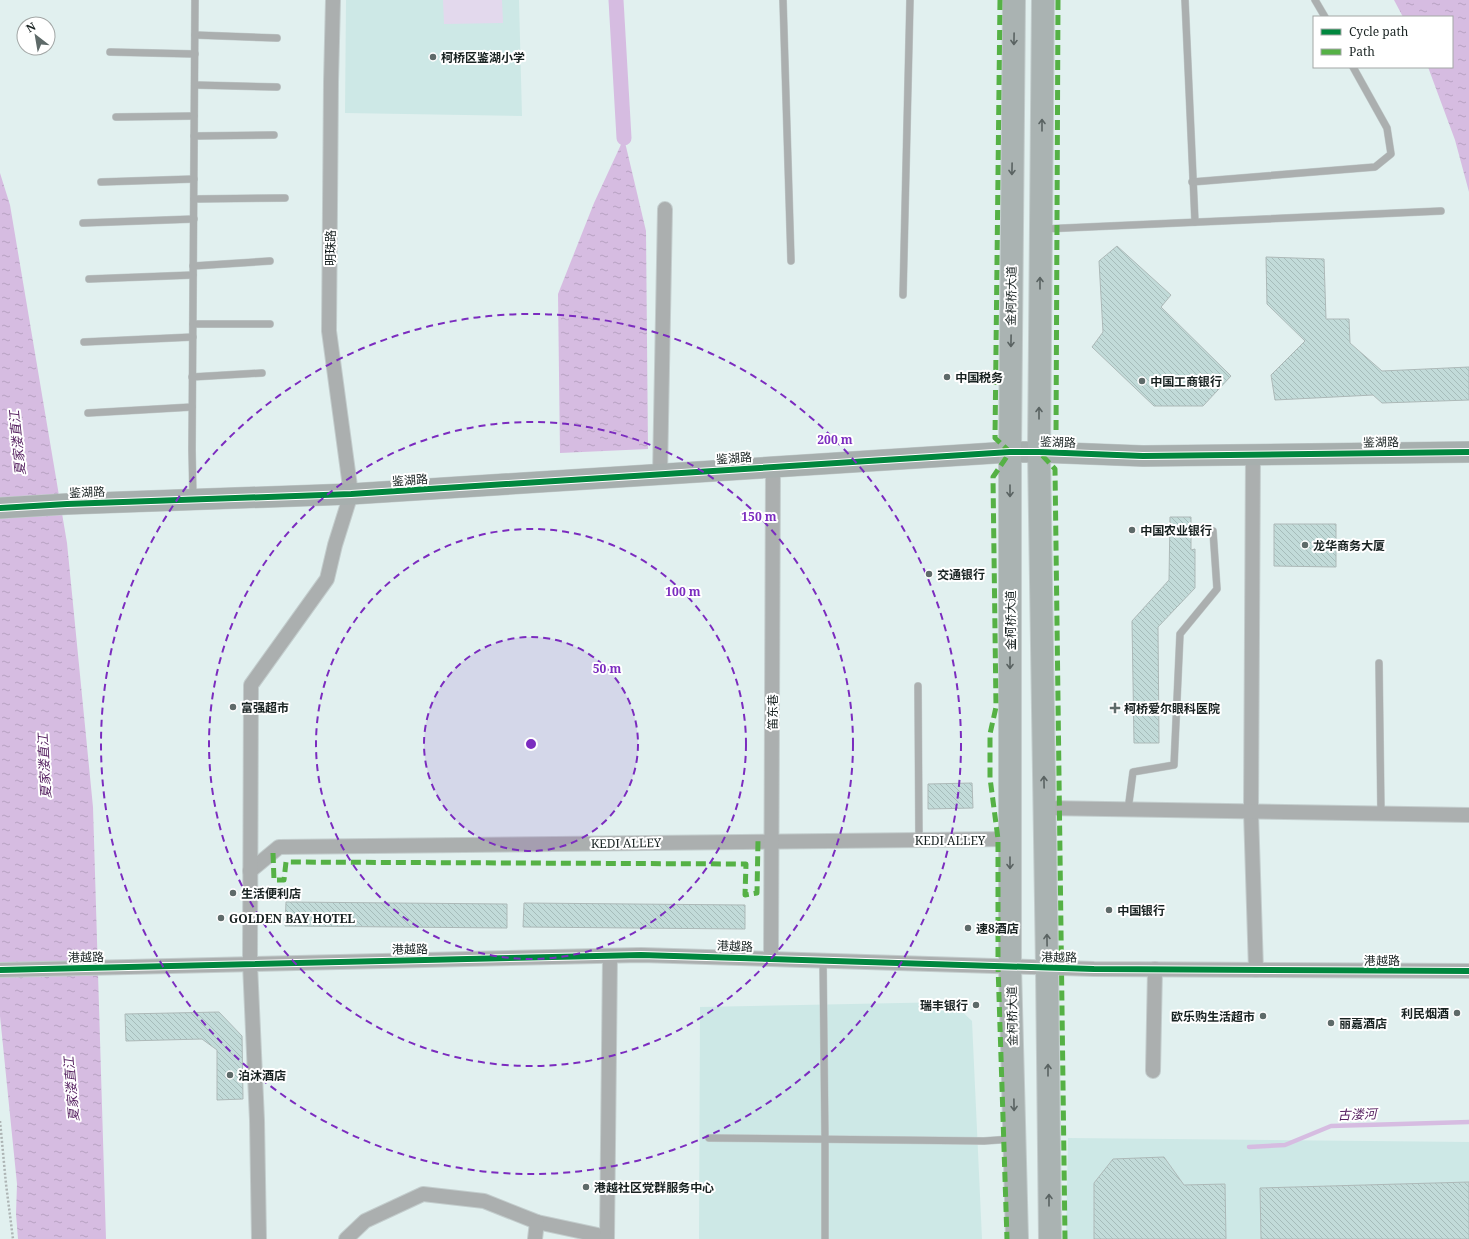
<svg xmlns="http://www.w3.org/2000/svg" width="1469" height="1239" font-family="'Noto Serif','Noto Sans SC',serif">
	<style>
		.built { fill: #cde8e6 }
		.garden { fill: #e3d9ed }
		.water { fill: url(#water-ripples) }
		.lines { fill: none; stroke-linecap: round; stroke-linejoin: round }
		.stream { stroke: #d6bce1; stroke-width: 4.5 }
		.canal { stroke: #d6bce1; stroke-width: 15 }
		.building { fill: url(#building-back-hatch); stroke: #adb9b8 }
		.lane-casing { stroke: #c3cdcd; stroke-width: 8 }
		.street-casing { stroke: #c3cdcd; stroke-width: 16 }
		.secondary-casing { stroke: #c3cdcd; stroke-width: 22 }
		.primary-casing { stroke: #c3cdcd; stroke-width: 24 }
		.path { stroke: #adb4b4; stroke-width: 2.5; stroke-dasharray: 2 2; stroke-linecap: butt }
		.lane { stroke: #abafaf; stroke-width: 7 }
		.street { stroke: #abafaf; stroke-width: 14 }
		.secondary { stroke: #a7afae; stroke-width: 21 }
		.primary { stroke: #aab3b2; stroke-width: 22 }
		.quiet { stroke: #55b145; stroke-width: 5; stroke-dasharray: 10 5; stroke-linecap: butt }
		.cycleway-casing { stroke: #fff; stroke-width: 8 }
		.cycleway { stroke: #00873e; stroke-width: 6 }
		.oneway { stroke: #5a6362 }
		.ring { fill: none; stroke: #7b2cbf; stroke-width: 2; stroke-dasharray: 7 5 }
		.poi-dot { fill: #5e6a69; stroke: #fff; stroke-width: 1.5 }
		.labels { text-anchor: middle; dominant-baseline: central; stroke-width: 4; stroke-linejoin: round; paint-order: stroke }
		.poi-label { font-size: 12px; font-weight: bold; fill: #182221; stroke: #fff; text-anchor: start }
		.street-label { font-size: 12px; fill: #182221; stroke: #fff }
		.water-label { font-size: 13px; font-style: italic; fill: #541f5f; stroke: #fff }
		.centre { fill: #7b2cbf; stroke: #fff; stroke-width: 2 }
		.ring-label { font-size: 12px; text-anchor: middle; font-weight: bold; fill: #7b2cbf; stroke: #fff; stroke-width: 4; stroke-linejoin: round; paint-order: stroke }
	</style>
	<defs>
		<pattern id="water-ripples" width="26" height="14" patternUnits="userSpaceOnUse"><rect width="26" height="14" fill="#d6bce1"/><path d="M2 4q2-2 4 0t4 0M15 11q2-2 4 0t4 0" fill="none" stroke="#b7a1c1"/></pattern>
		<pattern id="building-back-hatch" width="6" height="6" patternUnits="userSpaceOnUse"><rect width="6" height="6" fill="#c2dbd9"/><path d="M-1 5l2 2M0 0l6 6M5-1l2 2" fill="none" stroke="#a6bcba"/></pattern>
	</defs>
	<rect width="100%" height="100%" fill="#e1f0ef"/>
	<g class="built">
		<polygon points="346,0 519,0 522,116 345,113"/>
		<polygon points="952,1002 972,1021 982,1239 699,1239 700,1007"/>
		<polygon points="1068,1138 1469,1142 1469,1239 1066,1239"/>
	</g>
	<polygon class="garden" points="443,0 502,0 503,23 444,24"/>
	<g class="water">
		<polygon points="1394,0 1469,0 1469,192 1455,140 1428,67 1452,67 1452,17 1403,17"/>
		<polygon points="624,138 646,231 648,449 560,453 558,294 594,203"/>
		<polygon points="0,173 10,205 67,543 93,807 106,1239 18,1239 16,1214 17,1184 0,1016"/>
	</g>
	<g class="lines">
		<polyline class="stream" points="1249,1147 1285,1145 1331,1126 1469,1122"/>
		<polyline class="canal" points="616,0 624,138"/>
	</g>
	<g class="building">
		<polygon points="1117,246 1171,295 1161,307 1231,376 1203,406 1154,406 1092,347 1103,332 1099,261"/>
		<polygon points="1266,257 1324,259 1326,319 1349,319 1350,343 1382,371 1469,367 1469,400 1382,403 1373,395 1275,400 1271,375 1305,341 1267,304"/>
		<polygon points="1170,517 1191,517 1191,550 1195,549 1195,588 1158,627 1159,743 1134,743 1132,621 1169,580"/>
		<polygon points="1274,524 1336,524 1336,567 1274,566"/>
		<polygon points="972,783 973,808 928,809 928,784"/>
		<polygon points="286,902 507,904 507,928 285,926"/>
		<polygon points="524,903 745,905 745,929 523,927"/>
		<polygon points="219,1012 242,1036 243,1099 217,1100 217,1050 202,1039 126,1041 125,1014"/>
		<polygon points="1164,1157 1184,1185 1225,1184 1226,1239 1094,1239 1094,1183 1113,1159"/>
		<polygon points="1469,1182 1469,1239 1261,1239 1260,1188"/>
	</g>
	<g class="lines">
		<g class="lane-casing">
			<g id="lane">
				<polyline points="783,0 791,261"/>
				<polyline points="1185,0 1195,222"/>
				<polyline points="1315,0 1325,17"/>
				<polyline points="195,35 277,38"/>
				<polyline points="110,52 195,54"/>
				<polyline points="195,85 277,87"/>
				<polyline points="116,117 194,116"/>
				<polyline points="194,136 274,135"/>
				<polyline points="101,182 194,179"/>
				<polyline points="1192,182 1375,167 1391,154 1387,128 1353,67"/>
				<polyline points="194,199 285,198"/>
				<polyline points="83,223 194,219"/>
				<polyline points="1043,229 1441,211"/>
				<polyline points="193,266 270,261"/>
				<polyline points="89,279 193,275"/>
				<polyline points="903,295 910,0"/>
				<polyline points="193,324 270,324"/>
				<polyline points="84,342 193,337"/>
				<polyline points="192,377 262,373"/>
				<polyline points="88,413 192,407"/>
				<polyline points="193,498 192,450 195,0"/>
				<polyline points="1379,663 1381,814"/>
				<polyline points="918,686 919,840"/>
				<polyline points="1128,810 1133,772 1174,765 1180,634 1217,589 1213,531"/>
				<polyline points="823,960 825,1139 825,1239"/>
				<polyline points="709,1138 984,1141 1012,1139"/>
			</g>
		</g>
		<g class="street-casing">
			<g id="street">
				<polyline points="1253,454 1251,812 1256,970"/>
				<polyline points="660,474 665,209"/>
				<polyline points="1045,808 1469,815"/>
				<polyline points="250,871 279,847 1010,839"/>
				<polyline points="771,958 773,467"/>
				<polyline points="0,970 641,955 1094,969 1469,971"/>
				<polyline points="1153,1071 1155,969"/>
				<polyline points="259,1239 257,1120 250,964 251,685 327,579 335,545 351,494 329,331 331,82 333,0"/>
				<polyline points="346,1239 365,1221 423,1194 484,1201 537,1222 607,1237"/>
				<polyline points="535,1239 537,1222"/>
				<polyline points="607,1239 610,956"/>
			</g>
		</g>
		<g class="secondary-casing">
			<polyline id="secondary" points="0,508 67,504 351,494 1010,452 1039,452 1143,456 1469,452"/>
		</g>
		<g class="primary-casing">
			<g id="primary">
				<polyline points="1014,0 1010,452 1010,967 1017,1239"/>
				<polyline points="1043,0 1039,452 1047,967 1050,1239"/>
			</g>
		</g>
		<polyline class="path" points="0,1121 6,1184 13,1239"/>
		<use href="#lane" class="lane"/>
		<use href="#street" class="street"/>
		<use href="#secondary" class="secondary"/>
		<use href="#primary" class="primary"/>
		<g class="quiet">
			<polyline points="1000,0 995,438 1010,452 993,477 996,707 990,734 990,778 998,839 998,966 1007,1239"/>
			<polyline points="1058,0 1056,438 1039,452 1055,469 1065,1239"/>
			<polyline points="273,853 274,880 284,880 286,862 746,864 745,895 757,893 758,841"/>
		</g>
		<g class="cycleway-casing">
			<g id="cycleway">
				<polyline points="0,508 67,504 351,494 1010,452 1039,452 1143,456 1469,452"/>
				<polyline points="0,970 641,955 1094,969 1469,971"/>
			</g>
		</g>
		<use href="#cycleway" class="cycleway"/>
	</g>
	<defs><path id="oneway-shaft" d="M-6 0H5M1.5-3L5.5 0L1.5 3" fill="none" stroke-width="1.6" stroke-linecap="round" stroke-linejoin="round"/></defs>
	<g class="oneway">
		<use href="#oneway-shaft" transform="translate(1014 39) rotate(91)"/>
		<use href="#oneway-shaft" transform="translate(1042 125) rotate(-90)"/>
		<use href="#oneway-shaft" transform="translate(1012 169) rotate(91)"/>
		<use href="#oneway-shaft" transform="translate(1040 283) rotate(-90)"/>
		<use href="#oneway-shaft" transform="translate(1011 341) rotate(91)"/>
		<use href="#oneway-shaft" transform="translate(1039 413) rotate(-90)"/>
		<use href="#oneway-shaft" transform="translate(1010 491) rotate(90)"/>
		<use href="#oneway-shaft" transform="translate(1010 663) rotate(90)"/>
		<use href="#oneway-shaft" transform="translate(1044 782) rotate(-91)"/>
		<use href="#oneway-shaft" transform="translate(1010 863) rotate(90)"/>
		<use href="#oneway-shaft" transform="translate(1047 940) rotate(-91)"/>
		<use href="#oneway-shaft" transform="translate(1048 1070) rotate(-90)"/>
		<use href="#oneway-shaft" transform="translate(1014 1105) rotate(89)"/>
		<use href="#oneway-shaft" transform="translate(1049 1200) rotate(-90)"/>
	</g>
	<circle cx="531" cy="744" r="107" fill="#7b2cbf" fill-opacity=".12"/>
	<g class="ring">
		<circle cx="531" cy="744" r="107"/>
		<circle cx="531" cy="744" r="215"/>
		<circle cx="531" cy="744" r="322"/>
		<circle cx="531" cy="744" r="430"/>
	</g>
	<g class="poi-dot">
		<circle cx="433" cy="57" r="4"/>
		<circle cx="947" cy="377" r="4"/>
		<circle cx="1142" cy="381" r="4"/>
		<circle cx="1132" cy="530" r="4"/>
		<circle cx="1305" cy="545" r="4"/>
		<circle cx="929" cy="574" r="4"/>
		<circle cx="233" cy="707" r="4"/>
		<path d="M1113 702h4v4h4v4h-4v4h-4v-4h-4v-4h4z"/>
		<circle cx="233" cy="893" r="4"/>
		<circle cx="1109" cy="910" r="4"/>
		<circle cx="221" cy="918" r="4"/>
		<circle cx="968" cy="928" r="4"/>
		<circle cx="976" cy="1005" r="4"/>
		<circle cx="1457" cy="1013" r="4"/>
		<circle cx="1263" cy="1016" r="4"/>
		<circle cx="1331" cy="1023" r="4"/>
		<circle cx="230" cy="1075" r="4"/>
		<circle cx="586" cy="1187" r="4"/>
	</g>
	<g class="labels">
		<g class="poi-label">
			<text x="441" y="57">柯桥区鉴湖小学</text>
			<text x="955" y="377">中国税务</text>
			<text x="1150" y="381">中国工商银行</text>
			<text x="1140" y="530">中国农业银行</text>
			<text x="1313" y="545">龙华商务大厦</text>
			<text x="937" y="574">交通银行</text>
			<text x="241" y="707">富强超市</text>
			<text x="1124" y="708">柯桥爱尔眼科医院</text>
			<text x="241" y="893">生活便利店</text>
			<text x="1117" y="910">中国银行</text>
			<text x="229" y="918">GOLDEN BAY HOTEL</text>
			<text x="976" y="928">速8酒店</text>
			<text x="968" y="1005" text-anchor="end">瑞丰银行</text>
			<text x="1449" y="1013" text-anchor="end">利民烟酒</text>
			<text x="1255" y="1016" text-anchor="end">欧乐购生活超市</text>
			<text x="1339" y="1023">丽嘉酒店</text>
			<text x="238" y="1075">泊沐酒店</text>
			<text x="594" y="1187">港越社区党群服务中心</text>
		</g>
		<g class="street-label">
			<text transform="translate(330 248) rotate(-90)">明珠路</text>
			<text transform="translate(1011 296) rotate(-89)">金柯桥大道</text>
			<text transform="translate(1058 442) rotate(2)">鉴湖路</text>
			<text transform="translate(1381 442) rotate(-1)">鉴湖路</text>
			<text transform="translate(734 458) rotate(-4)">鉴湖路</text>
			<text transform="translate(410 480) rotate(-4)">鉴湖路</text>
			<text transform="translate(87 492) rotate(-2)">鉴湖路</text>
			<text transform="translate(1010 620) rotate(-90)">金柯桥大道</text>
			<text transform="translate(772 712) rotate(-90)">笛东巷</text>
			<text x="950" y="840">KEDI ALLEY</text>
			<text transform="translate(626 843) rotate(-1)">KEDI ALLEY</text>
			<text transform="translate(735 946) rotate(2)">港越路</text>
			<text transform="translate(410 949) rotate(-1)">港越路</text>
			<text transform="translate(86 957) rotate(-1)">港越路</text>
			<text transform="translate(1059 957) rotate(1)">港越路</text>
			<text x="1382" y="960">港越路</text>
			<text transform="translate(1012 1016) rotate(-91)">金柯桥大道</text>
		</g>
		<g class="water-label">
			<text transform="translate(17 443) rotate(-96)">夏家溇直江</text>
			<text transform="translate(44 766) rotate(-93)">夏家溇直江</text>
			<text transform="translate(71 1089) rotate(-95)">夏家溇直江</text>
			<text transform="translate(1357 1114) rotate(-2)">古溇河</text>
		</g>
	</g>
	<circle cx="531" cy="744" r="6" class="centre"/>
	<g class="ring-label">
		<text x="835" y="444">200 m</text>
		<text x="759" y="521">150 m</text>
		<text x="683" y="596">100 m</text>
		<text x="607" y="673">50 m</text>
	</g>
	<rect x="1313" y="16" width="140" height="52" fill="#ffffff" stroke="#a3a7a6"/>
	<rect x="1321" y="29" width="20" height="6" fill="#00873e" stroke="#a3a7a6"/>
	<text x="1349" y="36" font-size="12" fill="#182221">Cycle path</text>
	<rect x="1321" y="49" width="20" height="6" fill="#55b145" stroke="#a3a7a6"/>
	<text x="1349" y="56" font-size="12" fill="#182221">Path</text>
	<g transform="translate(36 36) rotate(329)"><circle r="19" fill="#ffffff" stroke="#a3a7a6"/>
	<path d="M0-3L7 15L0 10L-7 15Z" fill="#5e6a69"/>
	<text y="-6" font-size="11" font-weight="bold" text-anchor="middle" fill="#182221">N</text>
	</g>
</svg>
